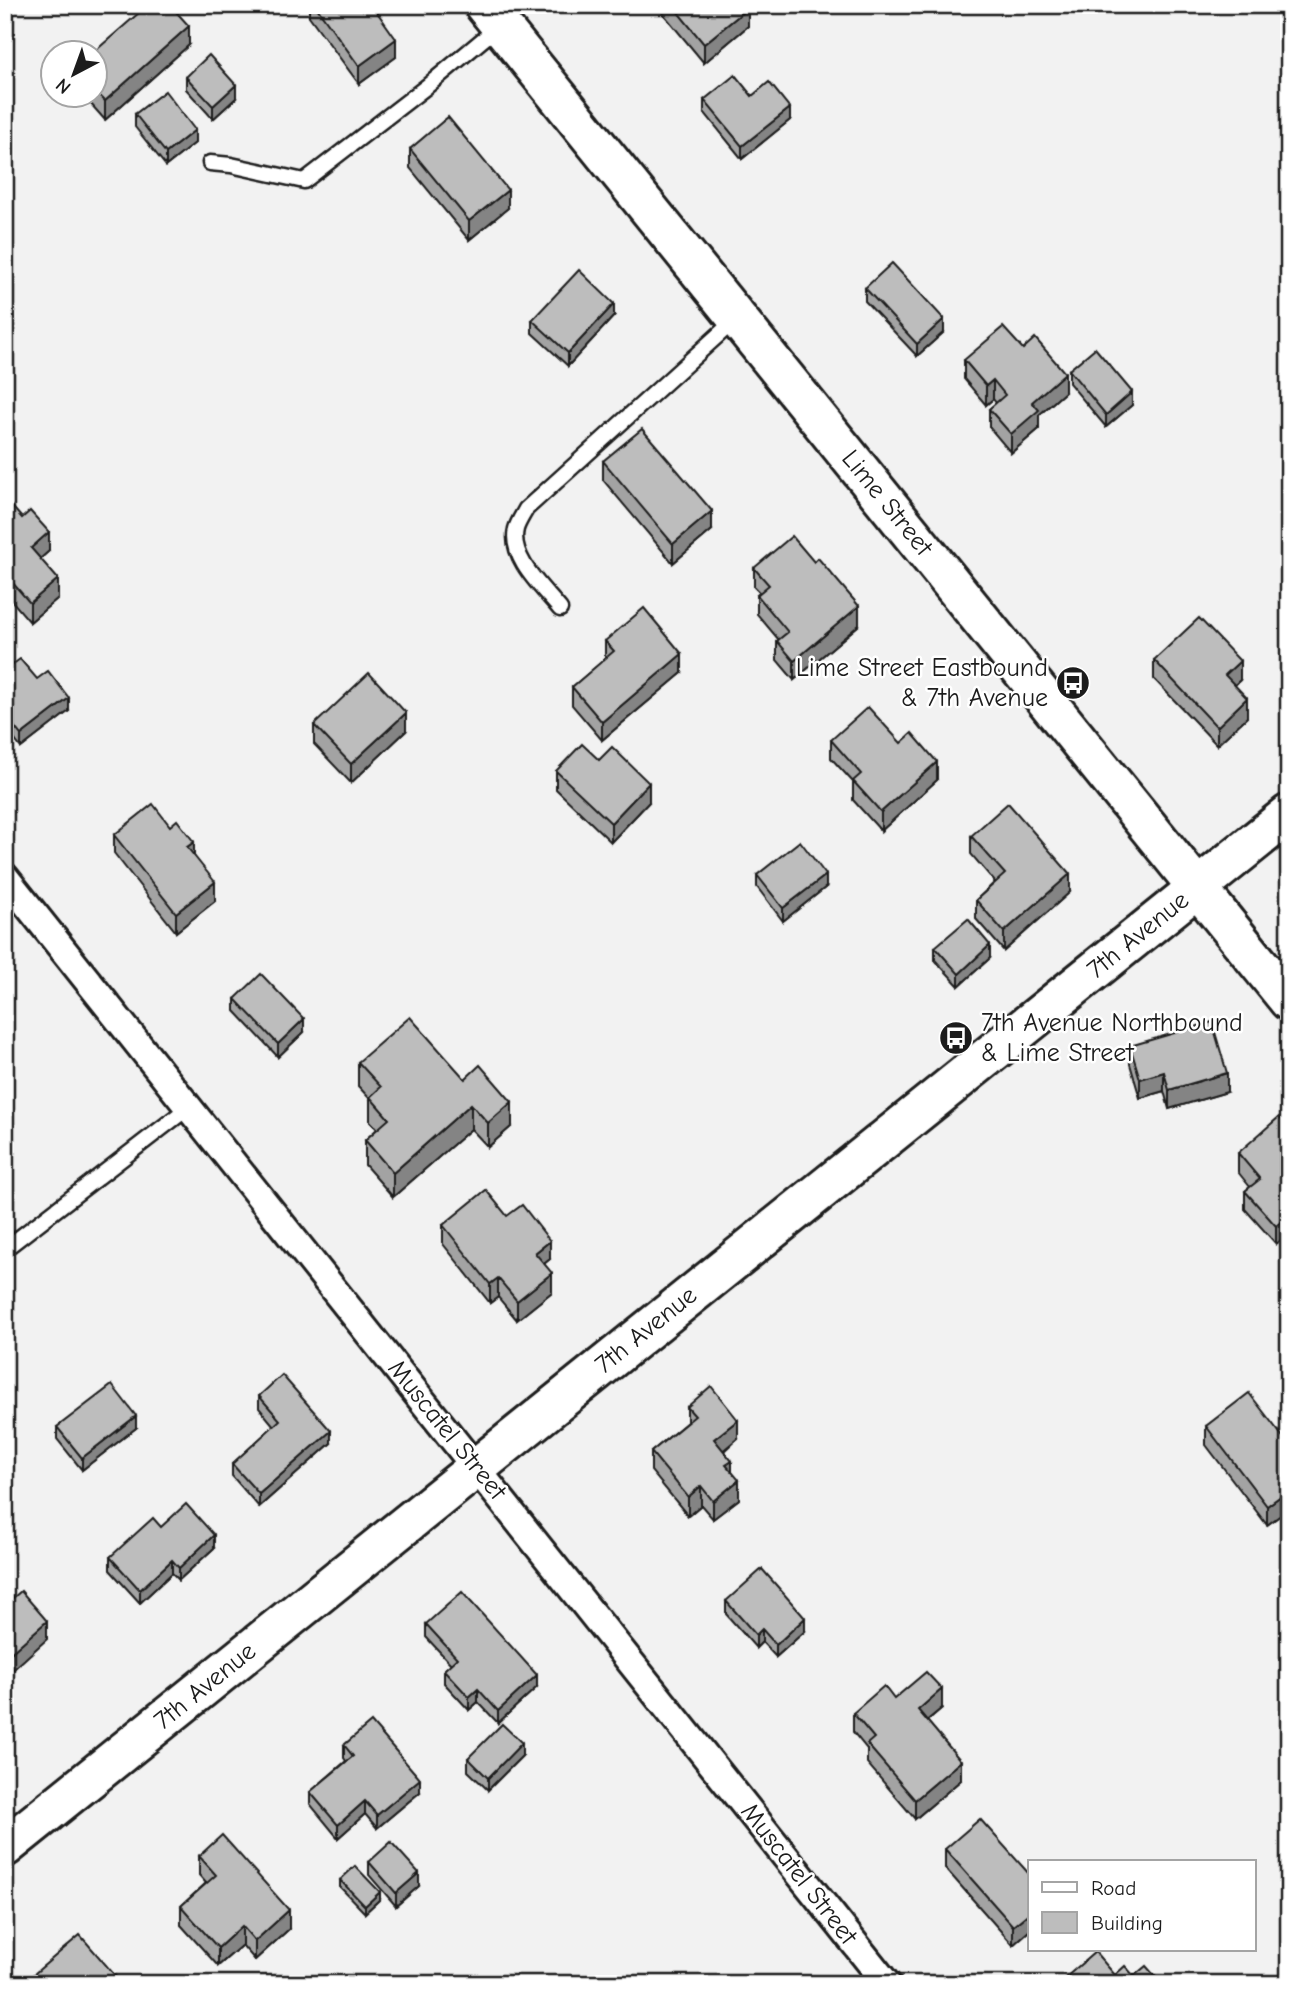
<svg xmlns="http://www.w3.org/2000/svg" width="1294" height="1989" font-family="'Comic Neue',sans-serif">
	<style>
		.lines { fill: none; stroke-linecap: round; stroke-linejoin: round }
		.lane-casing { stroke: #1c1c1c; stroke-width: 19 }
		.street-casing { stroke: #1c1c1c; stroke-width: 32 }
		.secondary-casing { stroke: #1c1c1c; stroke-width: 44 }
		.lane { stroke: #fff; stroke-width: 14 }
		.street { stroke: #fff; stroke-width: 26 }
		.secondary { stroke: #fff; stroke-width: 38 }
		.wall { fill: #a3a3a3; stroke: #1c1c1c; stroke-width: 2 }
		.shaded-wall { fill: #848484; stroke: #1c1c1c; stroke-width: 2 }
		.building { fill: #bdbdbd; stroke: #1c1c1c; stroke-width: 2 }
		.labels { text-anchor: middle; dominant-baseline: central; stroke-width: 5; stroke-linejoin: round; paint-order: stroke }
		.street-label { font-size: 26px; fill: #1c1c1c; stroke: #fff }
		.poi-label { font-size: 26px; fill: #1c1c1c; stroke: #fff; text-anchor: end }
	</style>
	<rect width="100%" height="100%" fill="#f2f2f2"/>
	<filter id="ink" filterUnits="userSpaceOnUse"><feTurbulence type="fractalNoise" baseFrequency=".0143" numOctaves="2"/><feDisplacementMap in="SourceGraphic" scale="14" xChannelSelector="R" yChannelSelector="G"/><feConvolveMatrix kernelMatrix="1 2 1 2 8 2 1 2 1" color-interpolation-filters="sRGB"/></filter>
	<g filter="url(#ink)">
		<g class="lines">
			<g class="lane-casing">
				<g id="lane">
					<polyline points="210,163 231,165 304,181 426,87 499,26"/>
					<path d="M 560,609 C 543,588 509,558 516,529 C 518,522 523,515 526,509 L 736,319"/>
					<polyline points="5,1249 189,1107"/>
				</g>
			</g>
			<g class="street-casing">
				<polyline id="street" points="5,877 887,1984"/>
			</g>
			<g class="secondary-casing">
				<g id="secondary">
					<polyline points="484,5 1289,1001"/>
					<polyline points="5,1847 1289,814"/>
				</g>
			</g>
			<use href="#lane" class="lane"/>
			<use href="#street" class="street"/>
			<use href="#secondary" class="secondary"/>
		</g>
		<g class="wall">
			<polygon points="309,5 372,5 396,57 359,84 309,16"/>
			<polygon points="656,5 746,5 748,26 704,63"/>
			<polygon points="189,45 105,120 82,94 94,94 94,52"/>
			<polygon points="186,77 236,98 213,119 186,89"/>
			<polygon points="704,100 790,120 742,159 704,112"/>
			<polygon points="135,114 195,143 166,166 135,127"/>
			<polygon points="410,149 508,208 469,240 410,168"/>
			<polygon points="865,288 944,332 917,356 865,301"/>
			<polygon points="614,316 568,366 532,333 532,320"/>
			<polygon points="1023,349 1065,392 1039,415 1039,429 1011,453 989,427 989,409 996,403 993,399 986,405 964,379 964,360"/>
			<polygon points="1069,370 1132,405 1106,427 1069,383"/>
			<polygon points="603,461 712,530 673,563 603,480"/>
			<polygon points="5,499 49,551 40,559 58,598 30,622 5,593"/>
			<polygon points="754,568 859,625 794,680 777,660 777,641 779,640 757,614 757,595 760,593 754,587"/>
			<polygon points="605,641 682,673 602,740 572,705 572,687 605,659"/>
			<polygon points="1154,660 1240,680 1235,685 1247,717 1217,745 1154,679"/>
			<polygon points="5,670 37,679 69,711 21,748 5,727"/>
			<polygon points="314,725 406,731 351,783 314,744"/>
			<polygon points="831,740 901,743 937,780 881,831 853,800 853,782 831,758"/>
			<polygon points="599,760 649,802 611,842 556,789 556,771"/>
			<polygon points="170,826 194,856 215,901 176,932 114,853 114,835"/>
			<polygon points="971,836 1070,892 1004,951 976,919 976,900 995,882 971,854"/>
			<polygon points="757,875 826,887 783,921 757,887"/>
			<polygon points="935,947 990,958 959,986 935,960"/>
			<polygon points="235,999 304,1032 278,1057 235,1011"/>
			<polygon points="1130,1046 1227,1092 1169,1109 1164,1091 1140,1098 1130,1064"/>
			<polygon points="358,1062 465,1079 512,1126 488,1147 471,1129 393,1197 365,1165 365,1140 377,1129 370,1121 370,1099 358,1086"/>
			<polygon points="1289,1128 1289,1236 1288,1235 1276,1244 1245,1209 1245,1191 1250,1187 1238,1172 1238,1153"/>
			<polygon points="507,1216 550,1259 544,1264 552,1292 517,1320 498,1297 490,1303 443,1244 443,1225"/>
			<polygon points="259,1396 331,1443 259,1507 232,1476 232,1464 274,1426 259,1408"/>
			<polygon points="687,1407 738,1438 724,1451 732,1472 739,1499 713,1519 701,1505 688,1516 651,1471 651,1452 687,1422"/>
			<polygon points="1206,1426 1289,1445 1289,1509 1267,1525 1206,1445"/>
			<polygon points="57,1427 136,1428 82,1470 57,1439"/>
			<polygon points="161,1527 214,1548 179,1580 172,1573 140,1603 110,1570 110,1557"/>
			<polygon points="726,1601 805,1631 776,1657 762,1642 756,1648 726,1614"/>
			<polygon points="426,1624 537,1687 498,1723 478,1702 469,1710 444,1683 444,1670 451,1664 426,1637"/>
			<polygon points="894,1699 942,1708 927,1721 961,1780 915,1819 867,1763 867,1749 853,1732 853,1713"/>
			<polygon points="344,1745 420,1792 377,1828 365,1814 338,1838 310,1804 310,1792 346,1761 344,1758"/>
			<polygon points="522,1756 488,1790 468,1771 468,1758"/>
			<polygon points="945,1849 1030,1875 1030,1930 1013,1945 945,1868"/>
			<polygon points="199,1856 289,1929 255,1960 242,1945 218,1966 181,1925 181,1906 206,1883 199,1875"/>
			<polygon points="369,1862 419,1886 396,1906 369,1875"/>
			<polygon points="340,1880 380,1899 365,1913 340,1887"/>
		</g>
		<g class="shaded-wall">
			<polygon points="748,8 748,26 704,63 704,44"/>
			<polygon points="189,26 189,45 105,120 105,101"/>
			<polygon points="396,39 396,57 359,84 359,66"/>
			<polygon points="236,85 236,98 213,119 213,106"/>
			<polygon points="790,108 790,120 742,159 742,146"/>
			<polygon points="195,130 195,143 166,166 166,153"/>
			<polygon points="508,190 508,208 469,240 469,221"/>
			<polygon points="614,304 614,316 568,366 568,353"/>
			<polygon points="944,319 944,332 917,356 917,344"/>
			<polygon points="1065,373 1065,392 1039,415 1039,429 1011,453 1011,434 1032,402"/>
			<polygon points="993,380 993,399 986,405 986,386"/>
			<polygon points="1132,392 1132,405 1106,427 1106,415"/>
			<polygon points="712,511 712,530 673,563 673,544"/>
			<polygon points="49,532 49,551 31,567 31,548"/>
			<polygon points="58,579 58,598 30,622 30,603"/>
			<polygon points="859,606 859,625 794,680 794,661"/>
			<polygon points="682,654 682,673 602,740 602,722"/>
			<polygon points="1240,661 1240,680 1225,694 1225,675"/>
			<polygon points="69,698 69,711 21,748 21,735"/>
			<polygon points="1247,698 1247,717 1217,745 1217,727"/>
			<polygon points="406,713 406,731 351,783 351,764"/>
			<polygon points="937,762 937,780 881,831 881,812"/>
			<polygon points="649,783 649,802 611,842 611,823"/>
			<polygon points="194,842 194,860 187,847"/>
			<polygon points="1070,874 1070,892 1004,951 1004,932"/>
			<polygon points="826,875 826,887 783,921 783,908"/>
			<polygon points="215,882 215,901 176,932 176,913"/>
			<polygon points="990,945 990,958 959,986 959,974"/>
			<polygon points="304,1019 304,1032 278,1057 278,1044"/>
			<polygon points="1164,1072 1164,1091 1140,1098 1140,1079"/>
			<polygon points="1227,1073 1227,1092 1169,1109 1169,1090"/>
			<polygon points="512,1102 512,1126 488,1147 488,1123"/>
			<polygon points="471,1104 471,1129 393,1197 393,1173"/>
			<polygon points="1288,1216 1288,1235 1276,1244 1276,1226"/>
			<polygon points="550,1241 550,1259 535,1271 535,1253"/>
			<polygon points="552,1273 552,1292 517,1320 517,1301"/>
			<polygon points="498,1278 498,1297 490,1303 490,1284"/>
			<polygon points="136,1416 136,1428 82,1470 82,1458"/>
			<polygon points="738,1420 738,1438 714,1458 714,1439"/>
			<polygon points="331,1431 331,1443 259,1507 259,1494"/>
			<polygon points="732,1461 732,1480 726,1465"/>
			<polygon points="739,1480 739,1499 713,1519 713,1501"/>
			<polygon points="701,1486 701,1505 688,1516 688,1497"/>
			<polygon points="1289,1490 1289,1509 1267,1525 1267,1506"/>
			<polygon points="214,1535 214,1548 179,1580 179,1568"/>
			<polygon points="172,1560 172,1573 140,1603 140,1590"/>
			<polygon points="805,1618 805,1631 776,1657 776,1645"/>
			<polygon points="47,1621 47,1639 5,1677 5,1658"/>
			<polygon points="762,1629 762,1642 756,1648 756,1635"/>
			<polygon points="537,1675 537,1687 498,1723 498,1711"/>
			<polygon points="478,1689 478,1702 469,1710 469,1697"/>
			<polygon points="942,1689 942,1708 918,1728 918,1710"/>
			<polygon points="522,1743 522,1756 488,1790 488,1778"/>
			<polygon points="961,1761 961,1780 915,1819 915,1800"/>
			<polygon points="420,1779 420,1792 377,1828 377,1815"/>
			<polygon points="365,1801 365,1814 338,1838 338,1825"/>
			<polygon points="419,1873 419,1886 396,1906 396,1893"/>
			<polygon points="380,1892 380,1899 365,1913 365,1906"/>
			<polygon points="289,1910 289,1929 255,1960 255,1941"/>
			<polygon points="1030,1912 1030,1930 1013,1945 1013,1926"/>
			<polygon points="242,1926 242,1945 218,1966 218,1948"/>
		</g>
		<g class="building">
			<polygon points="148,5 170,5 189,26 105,101 94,90 94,52"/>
			<polygon points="315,5 372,5 396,39 359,66"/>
			<polygon points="672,5 746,5 748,8 704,44"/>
			<polygon points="209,55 236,85 213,106 186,77"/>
			<polygon points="735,75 752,96 769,82 790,108 742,146 704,100"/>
			<polygon points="165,91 195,130 166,153 135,114"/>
			<polygon points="448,117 508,190 469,221 410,149"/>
			<polygon points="892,263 944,319 917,344 865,288"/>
			<polygon points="579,270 614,304 568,353 532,320"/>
			<polygon points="1003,327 1023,349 1035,338 1065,373 1032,402 1039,410 1011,434 989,409 1005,395 993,380 986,386 964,360"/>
			<polygon points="1095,348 1132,392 1106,415 1069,370"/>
			<polygon points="642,429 712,511 673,544 603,461"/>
			<polygon points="5,499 22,518 30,511 49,532 31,548 58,579 30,603 5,574"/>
			<polygon points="792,536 814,562 818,558 859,606 794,661 777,641 788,632 757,595 769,585 754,568"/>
			<polygon points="644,608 682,654 602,722 572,687 614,651 605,641"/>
			<polygon points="1199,618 1240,661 1225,675 1247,698 1217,727 1154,660"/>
			<polygon points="20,659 37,679 48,671 69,698 21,735 5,715 5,670"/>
			<polygon points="369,673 406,713 351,764 314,725"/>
			<polygon points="868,707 901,743 912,733 937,762 881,812 853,781 861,774 831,740"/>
			<polygon points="582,744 599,760 612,747 649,783 611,823 556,771"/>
			<polygon points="1008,803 1070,874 1004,932 976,900 1005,874 971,836"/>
			<polygon points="153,804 170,826 177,820 194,842 187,847 215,882 176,913 114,835"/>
			<polygon points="800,841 826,875 783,908 757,875"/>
			<polygon points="968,919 990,945 959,974 935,947"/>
			<polygon points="261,974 304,1019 278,1044 235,999"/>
			<polygon points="410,1017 465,1079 480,1065 512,1102 488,1123 471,1104 393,1173 365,1140 389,1119 370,1097 381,1087 358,1062"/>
			<polygon points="1212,1022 1227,1073 1169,1090 1164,1072 1140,1079 1130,1046"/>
			<polygon points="1279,1117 1289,1128 1289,1217 1288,1216 1276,1226 1245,1191 1260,1179 1238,1153"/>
			<polygon points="486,1190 507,1216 522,1205 550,1241 535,1253 552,1273 517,1301 498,1278 490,1284 443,1225"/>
			<polygon points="282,1375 331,1431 259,1494 232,1464 280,1420 259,1396"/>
			<polygon points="112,1385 136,1416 82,1458 57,1427"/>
			<polygon points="711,1386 738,1420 714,1439 732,1461 726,1465 739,1480 713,1501 701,1486 688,1497 651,1452 695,1416 687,1407"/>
			<polygon points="1249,1393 1289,1445 1289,1490 1267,1506 1206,1426"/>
			<polygon points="186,1504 214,1535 179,1568 172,1560 140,1590 110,1557 153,1518 161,1527"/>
			<polygon points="762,1569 805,1618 776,1645 762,1629 756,1635 726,1601"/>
			<polygon points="21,1591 47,1621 5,1658 5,1605"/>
			<polygon points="462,1592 537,1675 498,1711 478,1689 469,1697 444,1670 457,1658 426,1624"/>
			<polygon points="926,1672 942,1689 918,1710 961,1761 915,1800 867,1744 874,1738 853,1713 884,1686 894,1699"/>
			<polygon points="371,1722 420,1779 377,1815 365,1801 338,1825 310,1792 353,1756 344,1745"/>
			<polygon points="502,1724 522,1743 488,1778 468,1758"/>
			<polygon points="980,1819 1030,1875 1030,1912 1013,1926 945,1849"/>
			<polygon points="222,1835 289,1910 255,1941 242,1926 218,1948 181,1906 216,1875 199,1856"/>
			<polygon points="391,1842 419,1873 396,1893 369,1862"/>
			<polygon points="355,1866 380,1892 365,1906 340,1880"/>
			<polygon points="80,1935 119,1980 114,1984 30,1984 27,1980"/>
			<polygon points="1095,1952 1115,1975 1125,1966 1134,1976 1146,1966 1162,1984 1058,1984"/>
		</g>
	</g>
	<defs>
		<g id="bus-disc" transform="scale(1.75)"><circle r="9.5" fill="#1c1c1c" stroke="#fff"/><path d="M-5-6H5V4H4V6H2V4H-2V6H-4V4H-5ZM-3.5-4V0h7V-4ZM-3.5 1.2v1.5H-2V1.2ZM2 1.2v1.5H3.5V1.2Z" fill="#fff"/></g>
	</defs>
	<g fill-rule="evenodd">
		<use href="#bus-disc" x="1073" y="683"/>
		<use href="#bus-disc" x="956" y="1038"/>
	</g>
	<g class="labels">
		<g class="street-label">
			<text transform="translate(887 503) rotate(51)">Lime Street</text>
			<text transform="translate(1138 935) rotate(-39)">7th Avenue</text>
			<text transform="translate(646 1330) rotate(-39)">7th Avenue</text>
			<text transform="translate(447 1430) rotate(51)">Muscatel Street</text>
			<text transform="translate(205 1686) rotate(-39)">7th Avenue</text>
			<text transform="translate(799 1874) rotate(52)">Muscatel Street</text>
		</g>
		<g class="poi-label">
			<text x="1048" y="668">Lime Street Eastbound<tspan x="1048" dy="30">&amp; 7th Avenue</tspan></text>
			<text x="981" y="1023" text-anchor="start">7th Avenue Northbound<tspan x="981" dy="30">&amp; Lime Street</tspan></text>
		</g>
	</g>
	<rect width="1294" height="1989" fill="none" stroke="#fff" stroke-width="28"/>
	<rect x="14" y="14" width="1266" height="1961" fill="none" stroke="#1c1c1c" stroke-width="2.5" filter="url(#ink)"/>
	<rect x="1028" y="1860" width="228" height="91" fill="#ffffff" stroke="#a4a4a4" stroke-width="2"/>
	<rect x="1042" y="1882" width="35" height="10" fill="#ffffff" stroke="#a4a4a4" stroke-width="2"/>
	<text x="1091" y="1895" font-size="21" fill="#1c1c1c">Road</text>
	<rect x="1042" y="1912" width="35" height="21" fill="#bdbdbd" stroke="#a4a4a4" stroke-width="2"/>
	<text x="1091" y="1930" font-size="21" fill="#1c1c1c">Building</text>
	<g transform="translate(74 74) rotate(221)"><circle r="33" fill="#ffffff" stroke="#a4a4a4" stroke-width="2"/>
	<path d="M0-5L12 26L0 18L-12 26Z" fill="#1c1c1c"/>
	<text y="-10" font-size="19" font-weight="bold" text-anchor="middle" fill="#1c1c1c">N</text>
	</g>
</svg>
